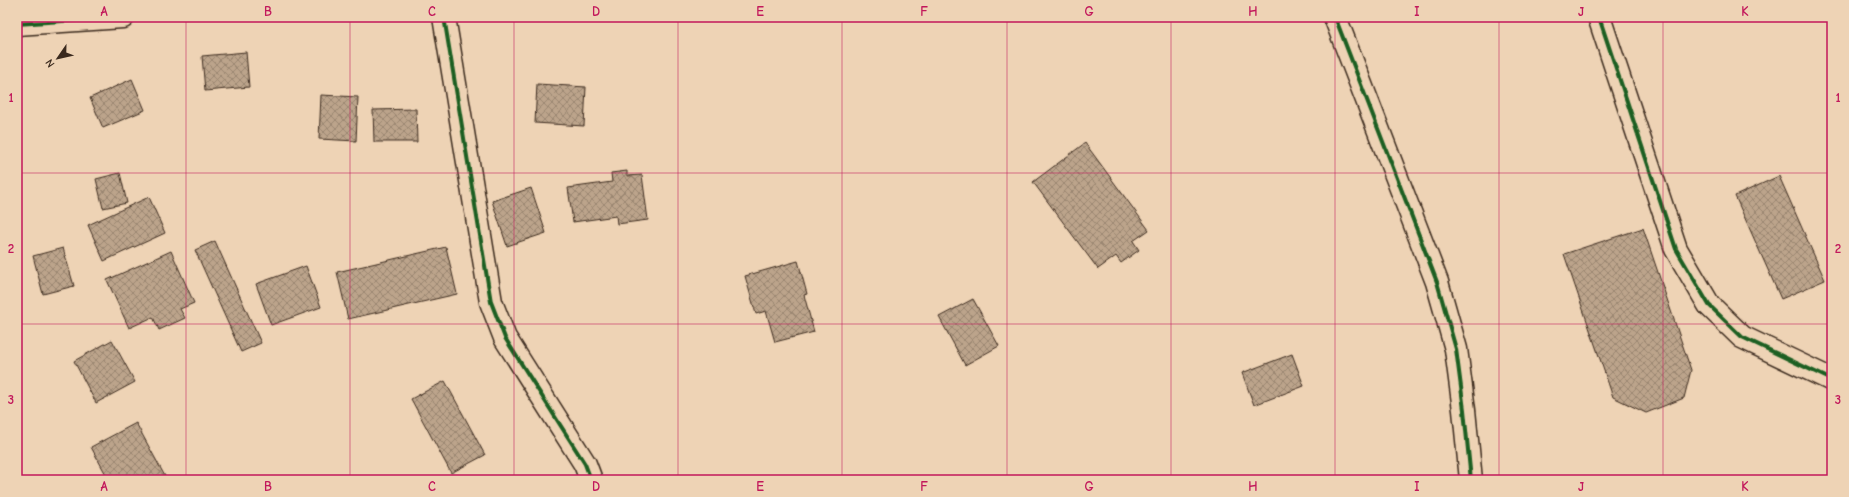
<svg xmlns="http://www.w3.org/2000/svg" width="1849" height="497" font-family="'Comic Neue',sans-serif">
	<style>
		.building { fill: url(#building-cross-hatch); stroke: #3b2a1e }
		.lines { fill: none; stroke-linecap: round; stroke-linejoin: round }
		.street-casing { stroke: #3b2a1e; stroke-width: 25 }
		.street { stroke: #eed3b5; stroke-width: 22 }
		.cycleway-casing { stroke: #eed3b5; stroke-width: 6 }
		.cycleway { stroke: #1b5e20; stroke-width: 4 }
		.grid { fill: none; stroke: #c2185b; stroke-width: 1; stroke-opacity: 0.55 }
		.neatline { fill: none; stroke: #c2185b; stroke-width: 1.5 }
		.grid-label { font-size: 13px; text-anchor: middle; font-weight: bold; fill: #c2185b }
	</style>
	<defs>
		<pattern id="building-cross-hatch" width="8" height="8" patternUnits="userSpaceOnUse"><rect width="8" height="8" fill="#bca48b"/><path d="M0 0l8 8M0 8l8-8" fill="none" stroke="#9a8671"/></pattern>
	</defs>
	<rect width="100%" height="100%" fill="#eed3b5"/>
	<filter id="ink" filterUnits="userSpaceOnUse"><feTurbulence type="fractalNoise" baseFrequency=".025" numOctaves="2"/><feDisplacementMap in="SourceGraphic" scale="8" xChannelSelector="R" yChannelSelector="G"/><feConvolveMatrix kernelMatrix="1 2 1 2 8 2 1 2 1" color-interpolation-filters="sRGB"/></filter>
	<g filter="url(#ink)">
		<g class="building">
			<polygon points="246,52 249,87 205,91 202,56"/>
			<polygon points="132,79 145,110 103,128 90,98"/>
			<polygon points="537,84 586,87 584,126 535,123"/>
			<polygon points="321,95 358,97 356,141 319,139"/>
			<polygon points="416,109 417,142 374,142 373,110"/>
			<polygon points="1085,143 1149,230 1133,241 1139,250 1121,263 1116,256 1098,269 1033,182"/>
			<polygon points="627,171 627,176 642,175 648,220 617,224 616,216 573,222 568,188 612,182 611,173"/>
			<polygon points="120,173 127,203 103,208 96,179"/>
			<polygon points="1779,176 1825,280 1781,299 1735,196"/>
			<polygon points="531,188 546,233 507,246 492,201"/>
			<polygon points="149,197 165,233 104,261 88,225"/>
			<polygon points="1643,228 1691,370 1684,398 1646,413 1613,397 1564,254"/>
			<polygon points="215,241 261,343 241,352 195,250"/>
			<polygon points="446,247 457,294 348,319 337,272"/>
			<polygon points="63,248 74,286 43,294 33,256"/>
			<polygon points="171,251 194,303 180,309 185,318 159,330 153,317 129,328 107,280"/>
			<polygon points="798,261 807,294 804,295 814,332 775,342 766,311 756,314 745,276"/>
			<polygon points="306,266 321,307 271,325 256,284"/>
			<polygon points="973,299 999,346 965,365 939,317"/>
			<polygon points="112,340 135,382 96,403 74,361"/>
			<polygon points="1292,354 1304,386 1254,405 1242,373"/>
			<polygon points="445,381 485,455 451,473 411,399"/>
			<polygon points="136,423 167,480 109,480 91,447"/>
		</g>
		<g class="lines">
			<g class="street-casing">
				<g id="street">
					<polyline points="444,17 491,302 505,338 585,464 591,480"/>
					<polyline points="1335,17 1437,282 1456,349 1464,410 1471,480"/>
					<polyline points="1599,17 1676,249 1709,305 1742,337 1832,380"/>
					<polyline points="17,24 123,17"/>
				</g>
			</g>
			<use href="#street" class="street"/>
			<g class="cycleway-casing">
				<g id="cycleway">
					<polyline points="444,17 491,302 505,338 585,464 591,480"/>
					<polyline points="1335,17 1437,282 1456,349 1464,410 1471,480"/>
					<polyline points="1599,17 1676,249 1709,305 1742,337 1832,380"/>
					<polyline points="17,24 123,17"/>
				</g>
			</g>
			<use href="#cycleway" class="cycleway"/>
		</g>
	</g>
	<path class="grid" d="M 186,17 L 186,480M 350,17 L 350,480M 514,17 L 514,480M 678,17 L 678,480M 842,17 L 842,480M 1007,17 L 1007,480M 1171,17 L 1171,480M 1335,17 L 1335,480M 1499,17 L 1499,480M 1663,17 L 1663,480M 17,173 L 1832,173M 17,324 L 1832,324"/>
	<rect width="1849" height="497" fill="none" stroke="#eed3b5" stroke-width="44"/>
	<g transform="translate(58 58) rotate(236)" stroke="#eed3b5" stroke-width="3" paint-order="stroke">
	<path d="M0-3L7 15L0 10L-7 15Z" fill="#3b2a1e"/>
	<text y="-6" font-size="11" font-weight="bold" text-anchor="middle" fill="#3b2a1e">N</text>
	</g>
	<rect x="22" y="22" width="1805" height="453" class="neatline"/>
	<g class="grid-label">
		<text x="104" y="16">A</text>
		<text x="268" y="16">B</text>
		<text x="432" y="16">C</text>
		<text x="596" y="16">D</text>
		<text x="760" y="16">E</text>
		<text x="924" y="16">F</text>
		<text x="1089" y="16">G</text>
		<text x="1253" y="16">H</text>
		<text x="1417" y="16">I</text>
		<text x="1581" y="16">J</text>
		<text x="1745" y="16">K</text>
		<text x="11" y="102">1</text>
		<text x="1838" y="102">1</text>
		<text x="11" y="253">2</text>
		<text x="1838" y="253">2</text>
		<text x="11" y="404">3</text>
		<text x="1838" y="404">3</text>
		<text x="104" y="491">A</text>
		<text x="268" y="491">B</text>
		<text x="432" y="491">C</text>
		<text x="596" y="491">D</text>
		<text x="760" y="491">E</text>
		<text x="924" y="491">F</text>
		<text x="1089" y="491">G</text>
		<text x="1253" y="491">H</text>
		<text x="1417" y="491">I</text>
		<text x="1581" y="491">J</text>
		<text x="1745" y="491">K</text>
	</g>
</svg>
